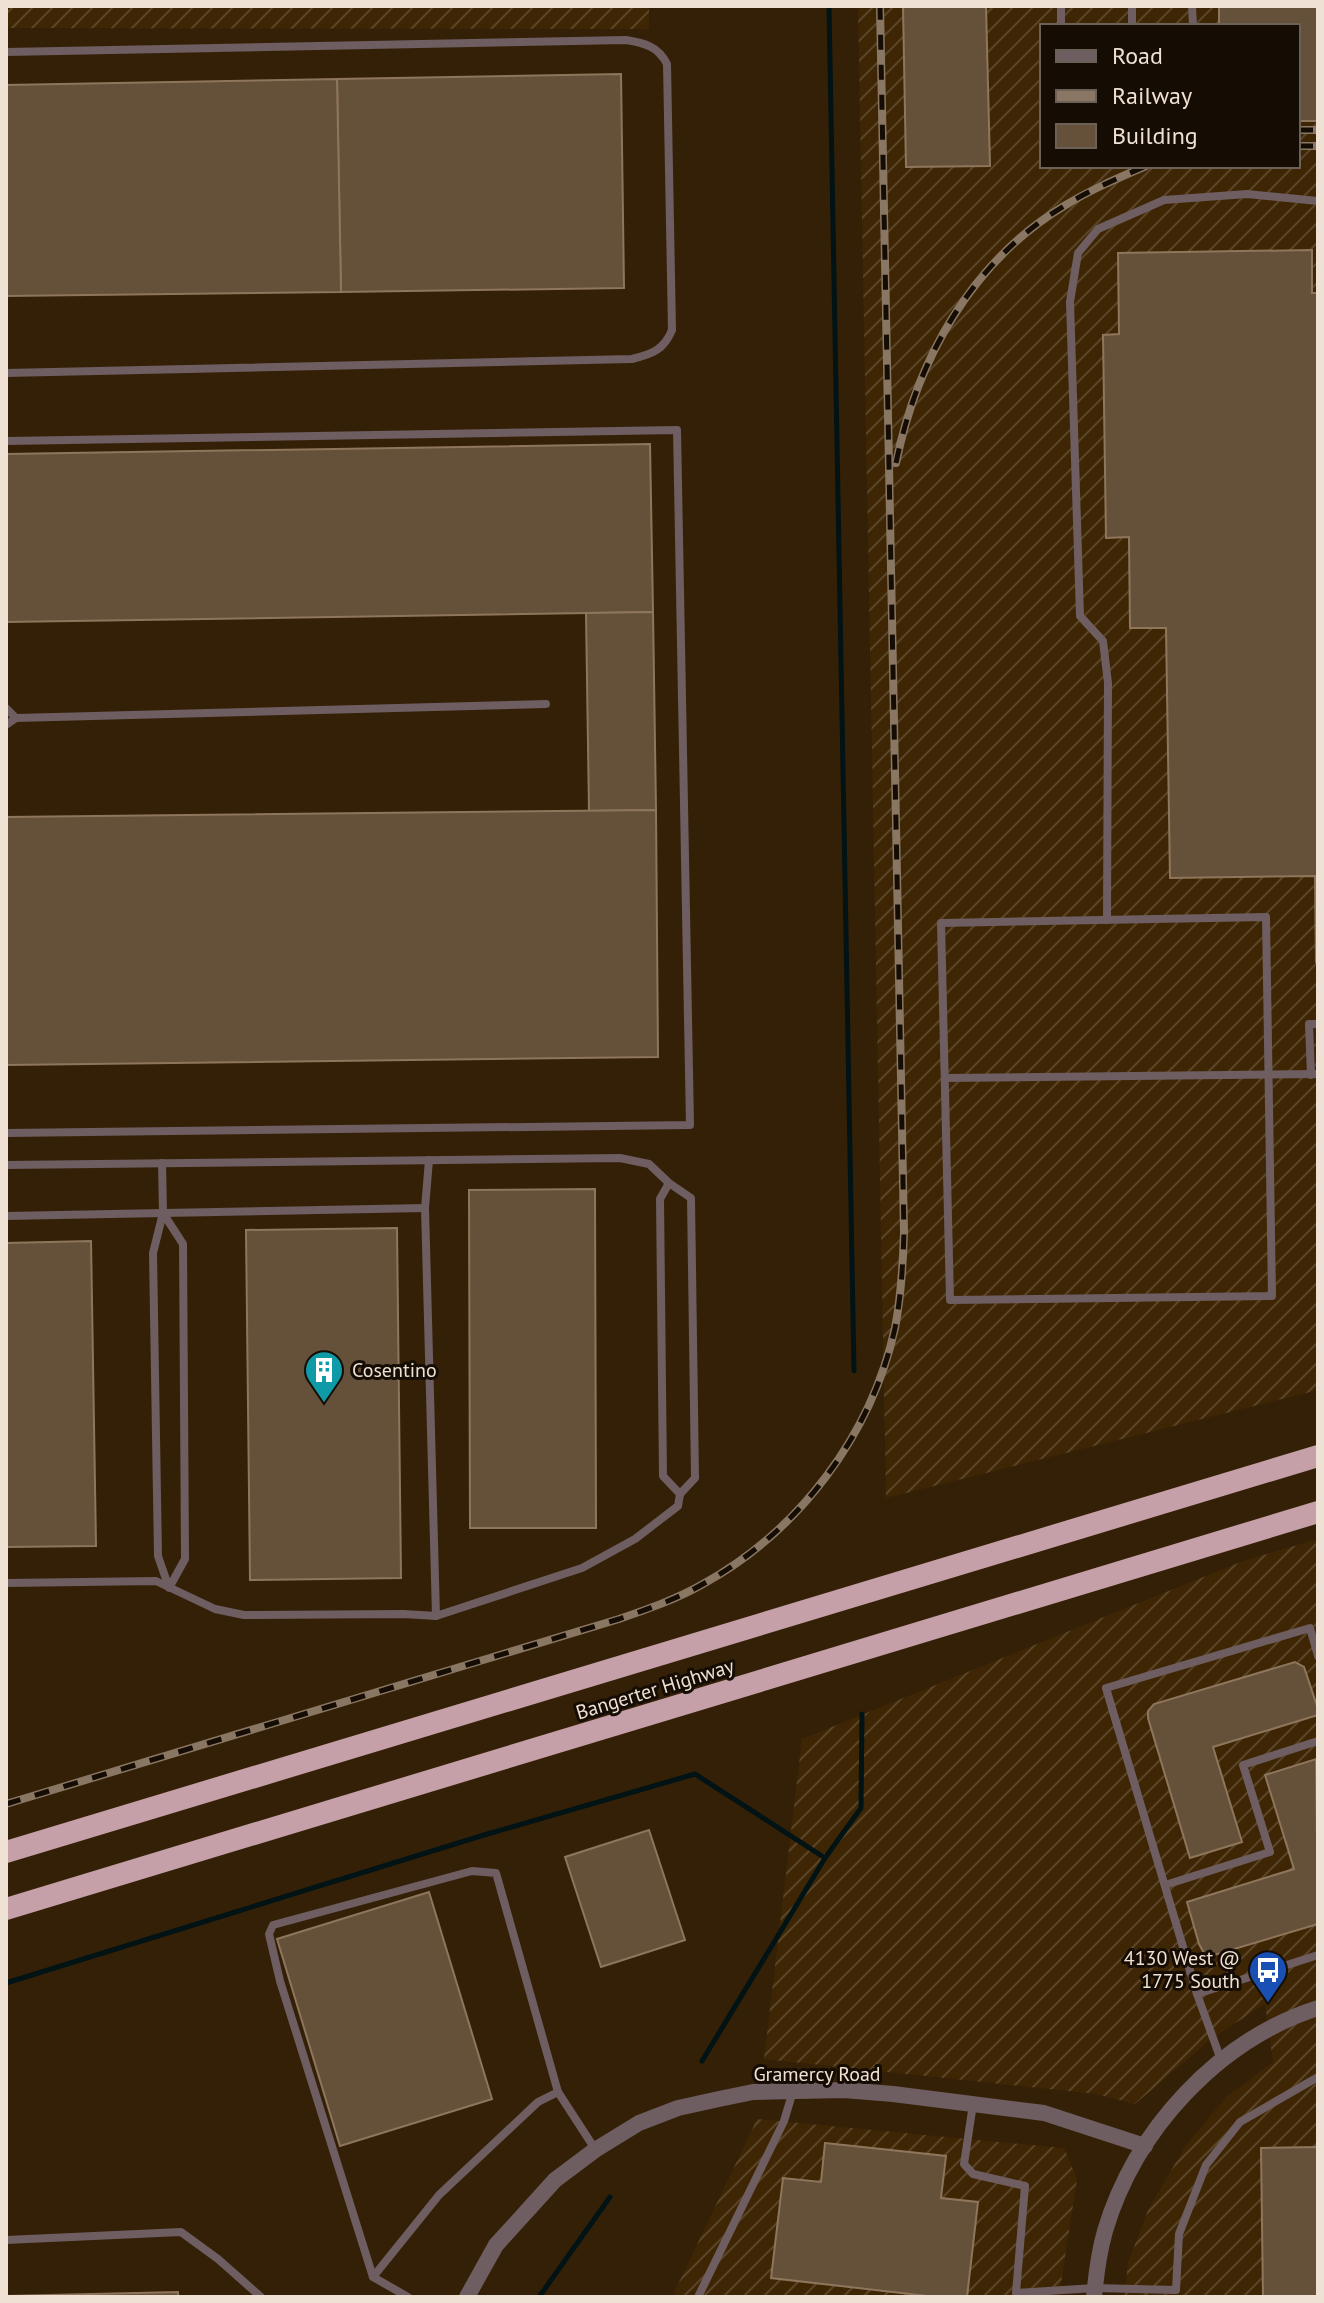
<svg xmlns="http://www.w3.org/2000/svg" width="1324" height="2303" font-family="'PT Sans',sans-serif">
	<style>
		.industrial { fill: url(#industrial-furrows); fill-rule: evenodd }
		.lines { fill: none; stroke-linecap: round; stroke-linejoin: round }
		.stream { stroke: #011314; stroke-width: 5 }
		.building { fill: #655039; stroke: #8e765c; stroke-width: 2 }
		.service { stroke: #6e5d61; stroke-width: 8 }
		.minor { stroke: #6e5d61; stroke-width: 16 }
		.trunk { stroke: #c6a0a8; stroke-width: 22 }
		.rail-casing { stroke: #897763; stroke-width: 8 }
		.rail { stroke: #150c04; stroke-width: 5; stroke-dasharray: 15; stroke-linecap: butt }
		.labels { text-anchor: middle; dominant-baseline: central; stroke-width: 6; stroke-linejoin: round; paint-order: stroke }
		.poi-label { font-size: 20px; fill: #efe1d3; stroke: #150c04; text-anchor: start }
		.street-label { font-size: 20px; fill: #efe1d3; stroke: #150c04 }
	</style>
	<defs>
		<pattern id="industrial-furrows" width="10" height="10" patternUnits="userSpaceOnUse" patternTransform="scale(2)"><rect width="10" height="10" fill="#3e2604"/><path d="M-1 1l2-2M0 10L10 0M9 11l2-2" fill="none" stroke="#5a4528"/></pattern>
	</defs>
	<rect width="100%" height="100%" fill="#342007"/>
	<g class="industrial">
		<polygon points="6,6 649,6 649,29 6,28"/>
		<path d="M 858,6 L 1318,6 L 1318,1390 L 886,1498 ZM 1042,26 L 1298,26 L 1298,166 L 1042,166 Z"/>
		<polygon points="1318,1539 1318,2297 1124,2297 1128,2263 1148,2210 1186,2145 1227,2096 1273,2062 1265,2004 1211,2039 1135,2104 1096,2094 764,2059 802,1739 1243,1561"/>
		<polygon points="757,2119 1064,2148 1077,2179 1059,2297 672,2297"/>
	</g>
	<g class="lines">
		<g class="stream">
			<polyline points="829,6 854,1371"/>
			<polyline points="6,1983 484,1835 695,1774 825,1858"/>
			<polyline points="702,2061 825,1858 861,1808 862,1714"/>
			<polyline points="539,2297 610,2197"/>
		</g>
	</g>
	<g class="building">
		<polygon points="903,6 986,6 990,166 906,167"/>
		<polygon points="1219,6 1318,6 1318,121 1298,121 1298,26 1219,26"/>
		<polygon points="621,74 624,288 341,292 337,79"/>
		<polygon points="337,79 341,292 6,296 6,85"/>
		<polygon points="1312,250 1312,293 1318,293 1318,962 1316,962 1315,876 1170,878 1166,628 1130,628 1129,537 1106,538 1103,335 1119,334 1118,253"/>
		<polygon points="650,444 653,612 6,622 6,454"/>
		<polygon points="653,612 656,810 589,811 586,613"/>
		<polygon points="656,810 658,1057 6,1065 6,817"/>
		<polygon points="595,1189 596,1528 470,1528 469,1190"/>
		<polygon points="397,1228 401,1578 250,1580 246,1230"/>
		<polygon points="91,1241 96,1546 6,1547 6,1243"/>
		<polygon points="1295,1662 1304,1667 1318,1709 1318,1715 1213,1747 1242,1842 1190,1858 1148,1718 1148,1711 1154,1704"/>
		<polygon points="1316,1759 1318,1924 1214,1955 1204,1953 1199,1944 1187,1902 1294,1869 1265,1775"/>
		<polygon points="649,1830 685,1940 601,1967 565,1857"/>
		<polygon points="429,1892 492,2099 340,2146 277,1939"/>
		<polygon points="825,2143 946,2156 941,2198 978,2202 967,2297 936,2297 771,2278 783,2178 821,2182"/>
		<polygon points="1318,2147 1318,2297 1263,2297 1261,2148"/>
		<polygon points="178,2292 178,2297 6,2297 6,2296"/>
	</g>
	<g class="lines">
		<g class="service">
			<polyline points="1061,6 1061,26"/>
			<polyline points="1132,6 1132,26"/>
			<polyline points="1192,6 1193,26"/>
			<path d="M 6,52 L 626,40 C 644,43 658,46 667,64 L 672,330 C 664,350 652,354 632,359 L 6,373"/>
			<polyline points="6,441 677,430 690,1125 6,1133"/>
			<polyline points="6,708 16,718 6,725"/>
			<polyline points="16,718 546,704"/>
			<polygon points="1266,917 1272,1296 950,1300 941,923"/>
			<polyline points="1107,920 1108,683 1103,641 1080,616 1070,302 1078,253 1098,229 1164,200 1247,194 1318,201"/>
			<polyline points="1311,1075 1309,1024 1318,1024"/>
			<polyline points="945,1078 1318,1074"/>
			<polyline points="429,1160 425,1208 436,1616"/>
			<polyline points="162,1163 163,1213 153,1253 158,1556 169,1588 185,1559 183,1244 163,1213"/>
			<polyline points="6,1165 620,1158 649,1164 669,1183 691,1198 695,1478 680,1494 663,1476 660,1199 669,1183"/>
			<polyline points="6,1216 425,1208"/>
			<polyline points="6,1583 156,1581 215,1609 244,1615 404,1614 436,1616 582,1568 635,1539 678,1506 680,1494"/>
			<polyline points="1165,1885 1270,1852 1243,1765 1318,1741"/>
			<polyline points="1197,1994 1318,1955"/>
			<polyline points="1221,2060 1197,1994 1106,1688 1310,1628 1318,1656"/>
			<polyline points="973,2104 964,2164 973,2174 1025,2186 1016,2293 1095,2288 1176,2290 1179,2234 1206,2165 1240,2122 1318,2077"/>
			<polyline points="6,2240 181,2232 218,2259 261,2297"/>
			<polyline points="373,2277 280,1981 269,1934 273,1925 472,1871 496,1873 558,2092"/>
			<polyline points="408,2297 373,2277 439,2195 538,2102 558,2092 595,2149"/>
			<polyline points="698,2297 784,2121 793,2091"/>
		</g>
		<g class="minor">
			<polyline points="467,2297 496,2245 555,2180 595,2150 639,2123 678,2108 719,2099 753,2092 844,2090 893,2094 1044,2113 1145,2146"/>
			<path d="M 1094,2297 C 1096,2275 1099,2252 1105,2231 C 1135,2130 1218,2040 1318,2008"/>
		</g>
		<g class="trunk">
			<polyline points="6,1852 1318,1456"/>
			<polyline points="6,1909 1318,1512"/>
		</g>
		<g class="rail-casing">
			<g id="rail">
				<polyline points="1298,130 1318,130"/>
				<polyline points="1298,146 1318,146"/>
				<path d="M 896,463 C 917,360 971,262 1064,206 C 1090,190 1118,178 1146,166"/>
				<path d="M 6,1804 L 619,1619 C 648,1609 677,1599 703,1584 C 799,1531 871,1436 895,1328 C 901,1297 903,1264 904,1232 L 880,6"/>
			</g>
		</g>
		<use href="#rail" class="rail"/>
	</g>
	<defs>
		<g id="building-pin" transform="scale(2)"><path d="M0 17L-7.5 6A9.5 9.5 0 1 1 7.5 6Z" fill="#0f9aa8" stroke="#150c04"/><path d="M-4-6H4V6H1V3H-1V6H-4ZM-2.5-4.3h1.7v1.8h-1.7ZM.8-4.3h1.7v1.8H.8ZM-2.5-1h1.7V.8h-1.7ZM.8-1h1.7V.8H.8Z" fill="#fff"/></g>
		<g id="bus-pin" transform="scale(2)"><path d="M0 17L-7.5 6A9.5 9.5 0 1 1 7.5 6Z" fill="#1a4fb4" stroke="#150c04"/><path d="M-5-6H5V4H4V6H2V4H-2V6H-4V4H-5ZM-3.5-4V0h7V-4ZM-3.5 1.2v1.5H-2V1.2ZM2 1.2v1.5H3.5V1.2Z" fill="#fff"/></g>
	</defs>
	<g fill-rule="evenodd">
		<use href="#building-pin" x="324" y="1370"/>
		<use href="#bus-pin" x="1268" y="1970"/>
	</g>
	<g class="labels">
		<g class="poi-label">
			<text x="352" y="1370">Cosentino</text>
			<text x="1240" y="1958" text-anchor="end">4130 West @<tspan x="1240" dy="23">1775 South</tspan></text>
		</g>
		<g class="street-label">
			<text transform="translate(655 1689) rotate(-17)">Bangerter Highway</text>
			<text x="817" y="2074">Gramercy Road</text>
		</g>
	</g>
	<rect width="1324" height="2303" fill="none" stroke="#efe1d3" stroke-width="16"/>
	<rect x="1040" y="24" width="260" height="144" fill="#150c04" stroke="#6c6157" stroke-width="2"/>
	<rect x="1056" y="50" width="40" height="12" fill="#6e5d61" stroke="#6c6157" stroke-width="2"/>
	<text x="1112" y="64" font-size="24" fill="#efe1d3">Road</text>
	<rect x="1056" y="90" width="40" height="12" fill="#897763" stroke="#6c6157" stroke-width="2"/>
	<text x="1112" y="104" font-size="24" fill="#efe1d3">Railway</text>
	<rect x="1056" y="124" width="40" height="24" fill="#655039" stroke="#6c6157" stroke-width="2"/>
	<text x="1112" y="144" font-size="24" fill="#efe1d3">Building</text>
</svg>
